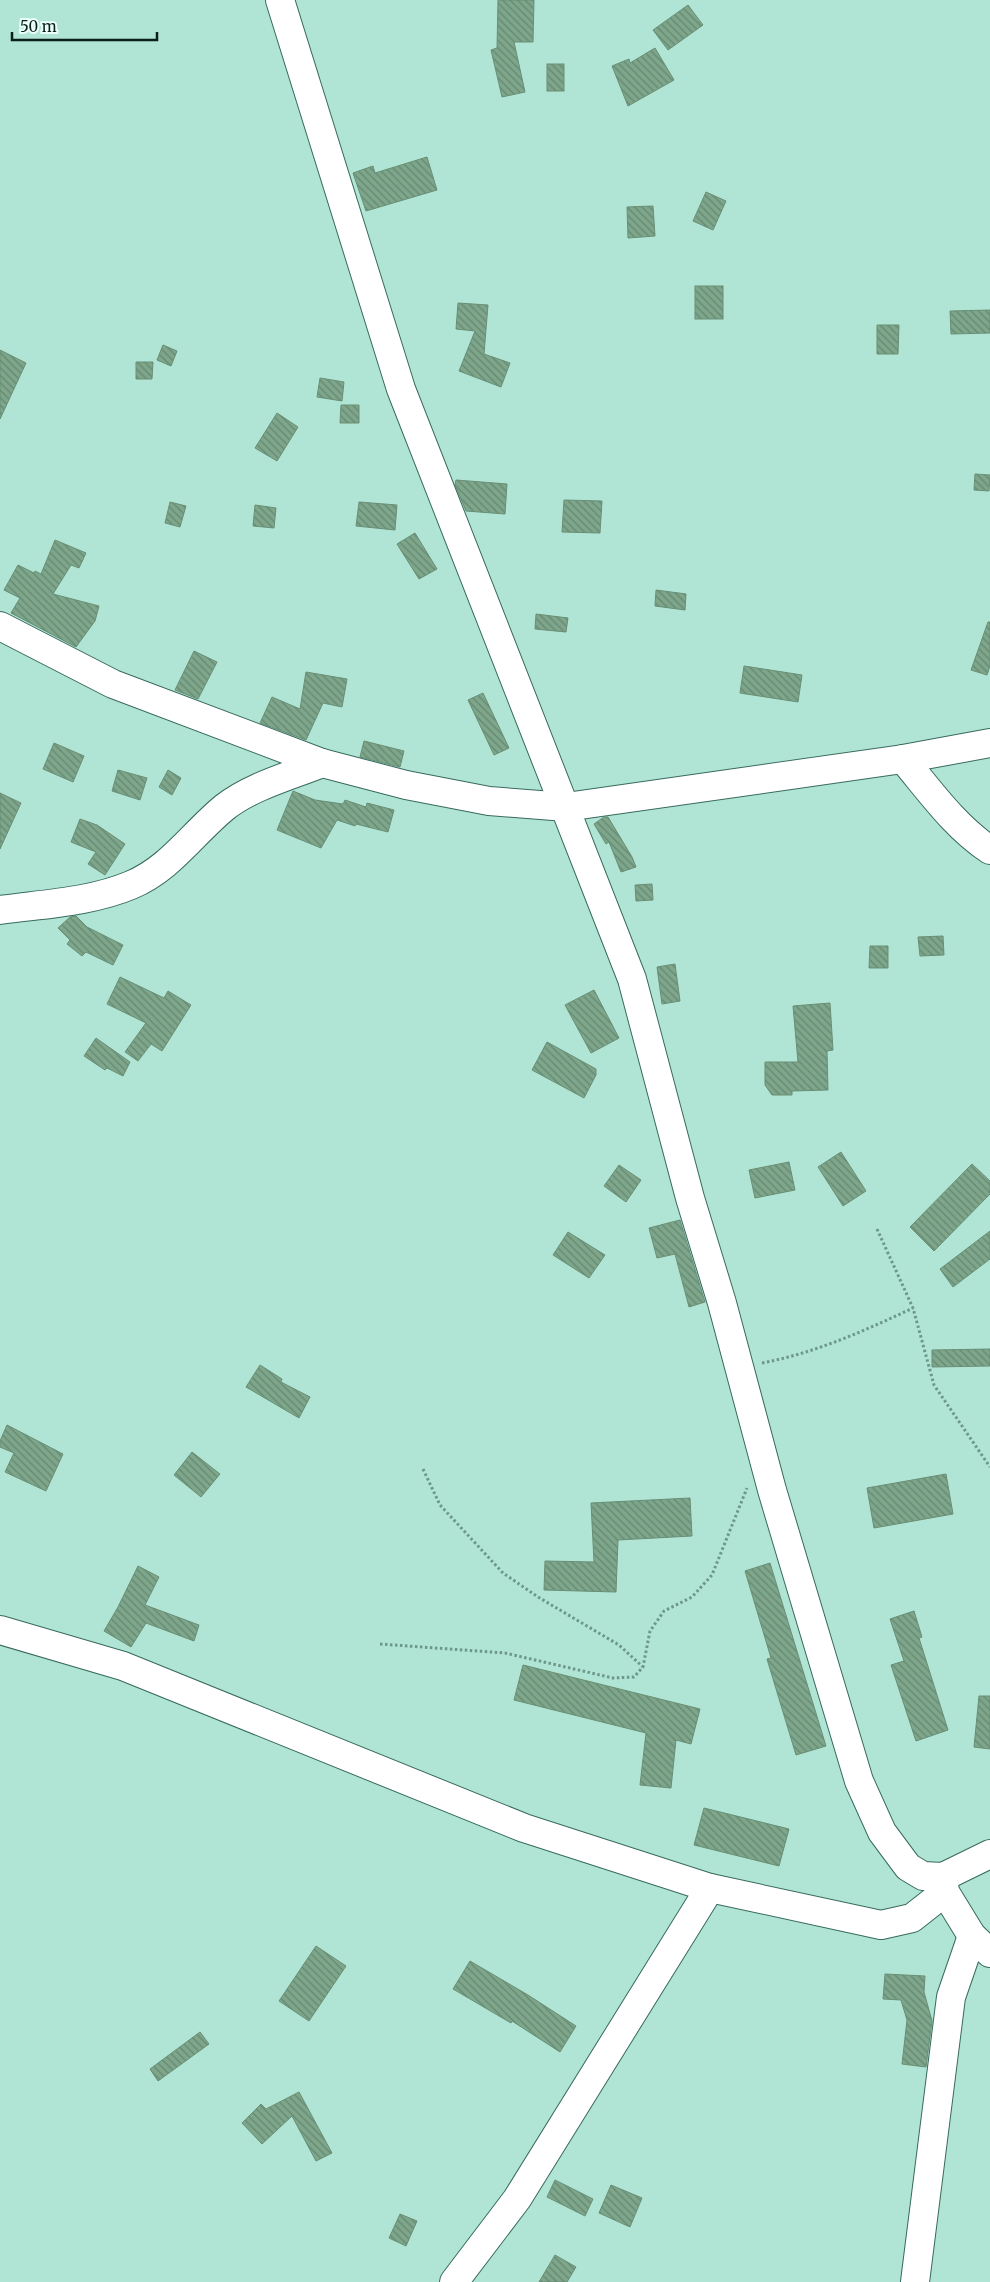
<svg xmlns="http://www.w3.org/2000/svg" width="990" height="2282" font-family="Merriweather,serif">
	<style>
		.building { fill: url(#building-back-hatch); stroke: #688f75 }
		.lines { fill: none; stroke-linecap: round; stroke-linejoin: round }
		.minor-casing { stroke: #386a5d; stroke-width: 30 }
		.path { stroke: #6e978c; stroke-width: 3; stroke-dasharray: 2.5 2.5; stroke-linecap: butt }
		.minor { stroke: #fff; stroke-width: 28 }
	</style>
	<defs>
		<pattern id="building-back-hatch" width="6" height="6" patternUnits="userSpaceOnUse" patternTransform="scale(1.25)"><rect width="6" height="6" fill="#7ea68b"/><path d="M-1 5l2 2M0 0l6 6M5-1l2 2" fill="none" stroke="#658771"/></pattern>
	</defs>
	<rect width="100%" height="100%" fill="#b0e5d6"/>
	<g class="building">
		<polygon points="498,0 534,0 533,42 514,42 525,92 502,97 491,50 497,48"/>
		<polygon points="688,5 703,25 668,50 653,30"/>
		<polygon points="655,48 674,80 628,106 612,66 629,59 630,63"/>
		<rect x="547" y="64" width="17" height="27"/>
		<polygon points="427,157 437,190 366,211 353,173 373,166 375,173"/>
		<polygon points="706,192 726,201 713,230 693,221"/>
		<polygon points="653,206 655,236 628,238 627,207"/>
		<rect x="695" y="286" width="28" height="33"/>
		<polygon points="458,303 488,305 484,354 510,363 501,387 459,371 475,331 456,329"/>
		<polygon points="990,310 990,333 951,334 950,311"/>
		<polygon points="877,325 899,325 898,354 877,354"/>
		<polygon points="163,345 177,351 171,366 157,360"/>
		<polygon points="0,350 26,363 0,419"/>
		<polygon points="136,362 153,362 152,379 136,379"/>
		<polygon points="320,378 344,382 342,401 317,397"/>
		<polygon points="341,405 359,405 359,423 340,423"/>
		<polygon points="277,413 298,427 277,461 255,448"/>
		<polygon points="975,474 990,475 989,491 974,490"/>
		<polygon points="456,480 507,484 505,514 466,511 455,485"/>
		<polygon points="564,500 602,501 600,533 562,532"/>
		<polygon points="170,502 186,506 180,527 165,523"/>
		<polygon points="359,502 397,505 395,530 356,526"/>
		<polygon points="255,505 276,508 274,528 253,526"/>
		<polygon points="415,533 437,569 419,579 397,544"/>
		<polygon points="55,540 86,553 79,568 71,565 53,594 99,606 95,621 76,647 11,613 20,598 4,590 18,565 34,573 35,571 41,574"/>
		<polygon points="656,590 686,594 685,610 655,606"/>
		<polygon points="536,614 568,618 566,632 535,629"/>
		<polygon points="988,622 990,622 990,666 987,675 971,670"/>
		<polygon points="194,651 217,662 198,699 175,690"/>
		<polygon points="744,666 802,675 798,702 740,693"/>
		<polygon points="306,672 347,679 342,707 323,703 306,740 260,723 272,697 300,709"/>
		<polygon points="483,693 509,748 494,755 468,700"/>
		<polygon points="364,741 404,751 400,767 360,757"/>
		<polygon points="54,743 84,756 73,782 43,769"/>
		<polygon points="118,770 147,778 140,800 112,791"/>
		<polygon points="168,770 181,778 172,795 159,787"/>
		<polygon points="293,791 315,800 343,804 345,800 366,807 367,803 394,810 388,832 356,824 355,826 337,820 321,848 277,830"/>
		<polygon points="0,793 21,803 0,849"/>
		<polygon points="604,817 608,817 632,857 636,867 621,872 609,842 606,844 594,824"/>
		<polygon points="80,819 97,825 125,844 105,875 88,864 96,852 71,842"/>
		<polygon points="652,884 653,900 636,901 635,885"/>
		<polygon points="76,916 87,927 123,945 113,965 86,952 82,956 67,944 70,940 58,928 70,917"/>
		<polygon points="943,936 944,955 920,956 918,937"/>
		<polygon points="870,946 888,946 888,968 869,968"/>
		<polygon points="675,964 680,1001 662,1004 657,967"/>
		<polygon points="120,977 164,998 168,991 191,1005 162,1051 151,1044 138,1061 125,1052 146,1023 107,1004"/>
		<polygon points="594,990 619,1038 591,1053 565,1005"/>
		<polygon points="830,1003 833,1050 827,1051 828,1090 792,1091 792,1095 772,1095 765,1085 765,1062 798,1062 793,1006"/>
		<polygon points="96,1038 130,1062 123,1076 107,1068 105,1070 84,1056"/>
		<polygon points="547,1042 596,1069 596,1075 584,1098 532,1070"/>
		<polygon points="841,1152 866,1191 843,1206 818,1167"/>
		<polygon points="789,1162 795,1190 755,1198 749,1170"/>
		<polygon points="972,1164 990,1181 990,1194 934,1251 910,1227"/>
		<polygon points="619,1165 641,1180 626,1202 604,1186"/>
		<polygon points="680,1220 705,1302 689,1307 675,1254 657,1258 649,1228"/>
		<polygon points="990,1231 990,1259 953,1287 940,1269"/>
		<polygon points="568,1232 605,1255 589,1278 553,1255"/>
		<polygon points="990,1349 990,1366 932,1367 932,1350"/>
		<polygon points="260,1365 282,1379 281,1382 310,1397 299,1418 246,1387"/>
		<polygon points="7,1425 63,1454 46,1491 5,1472 14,1453 0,1447 0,1441"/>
		<polygon points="192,1452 220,1474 201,1497 174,1475"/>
		<polygon points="946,1474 953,1514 874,1528 867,1488"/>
		<polygon points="690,1498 692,1536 618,1540 616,1592 544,1590 545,1561 594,1562 591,1503"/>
		<polygon points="770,1563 826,1746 796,1755 767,1659 771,1658 745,1571"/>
		<polygon points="138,1566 159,1577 145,1605 199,1625 194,1641 146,1623 131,1647 104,1631 118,1607"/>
		<polygon points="914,1611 922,1637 919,1638 948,1730 916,1741 891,1665 904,1661 890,1619"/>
		<polygon points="523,1665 700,1709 691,1744 676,1740 671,1788 640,1785 646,1733 514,1700"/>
		<polygon points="979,1696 990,1696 990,1749 974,1747"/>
		<polygon points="704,1808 789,1829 779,1866 694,1845"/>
		<polygon points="316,1946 346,1966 309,2021 279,2001"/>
		<polygon points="470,1961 528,1995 576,2026 560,2052 512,2021 511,2023 453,1989"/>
		<polygon points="885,1974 925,1976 924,1992 932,2021 926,2067 902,2064 907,2020 901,2000 883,1999"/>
		<polygon points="200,2032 209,2044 158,2081 150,2069"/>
		<polygon points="299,2092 332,2153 316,2161 292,2116 262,2144 242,2123 261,2104 266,2109"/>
		<polygon points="555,2180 593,2199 585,2216 547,2197"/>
		<polygon points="611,2185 642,2198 630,2227 599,2213"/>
		<polygon points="400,2214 417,2221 406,2246 389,2238"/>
		<polygon points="555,2255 576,2267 567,2282 539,2282"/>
	</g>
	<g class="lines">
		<g class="minor-casing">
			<g id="minor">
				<polyline points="280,0 401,389 632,979 690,1198 722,1303 772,1490 859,1781 882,1832 908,1867 923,1876 943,1877 990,1854"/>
				<polyline points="0,626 113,684 322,763 406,785 489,801 566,807 903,759 990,743"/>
				<path d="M 903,759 C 930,791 955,827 990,850"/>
				<path d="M 0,910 C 43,904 91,902 131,885 C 170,869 193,833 225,807 C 252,786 290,776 322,763"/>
				<polyline points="0,1630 123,1666 524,1828 710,1888 881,1925 912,1918 945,1892"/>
				<polyline points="943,1877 945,1892 972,1936 990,1953"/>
				<polyline points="454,2282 517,2199 710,1888"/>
				<polyline points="915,2282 951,1997 972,1936"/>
			</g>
		</g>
		<g class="path">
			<polyline points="877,1229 913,1308 934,1385 990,1467"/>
			<path d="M 762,1363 C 815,1353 864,1331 913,1308"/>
			<polyline points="423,1469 440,1505 503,1573 538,1597 619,1645 643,1667"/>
			<polyline points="380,1644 505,1653 613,1678 634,1677 643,1667 650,1631 664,1611 692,1597 712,1575 747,1488"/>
		</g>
		<use href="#minor" class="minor"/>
	</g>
	<path d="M12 32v8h145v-8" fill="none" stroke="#0a1f1a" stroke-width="2.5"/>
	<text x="20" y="32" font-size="15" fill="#0a1f1a" stroke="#eafff8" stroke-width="4" paint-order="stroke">50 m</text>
</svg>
